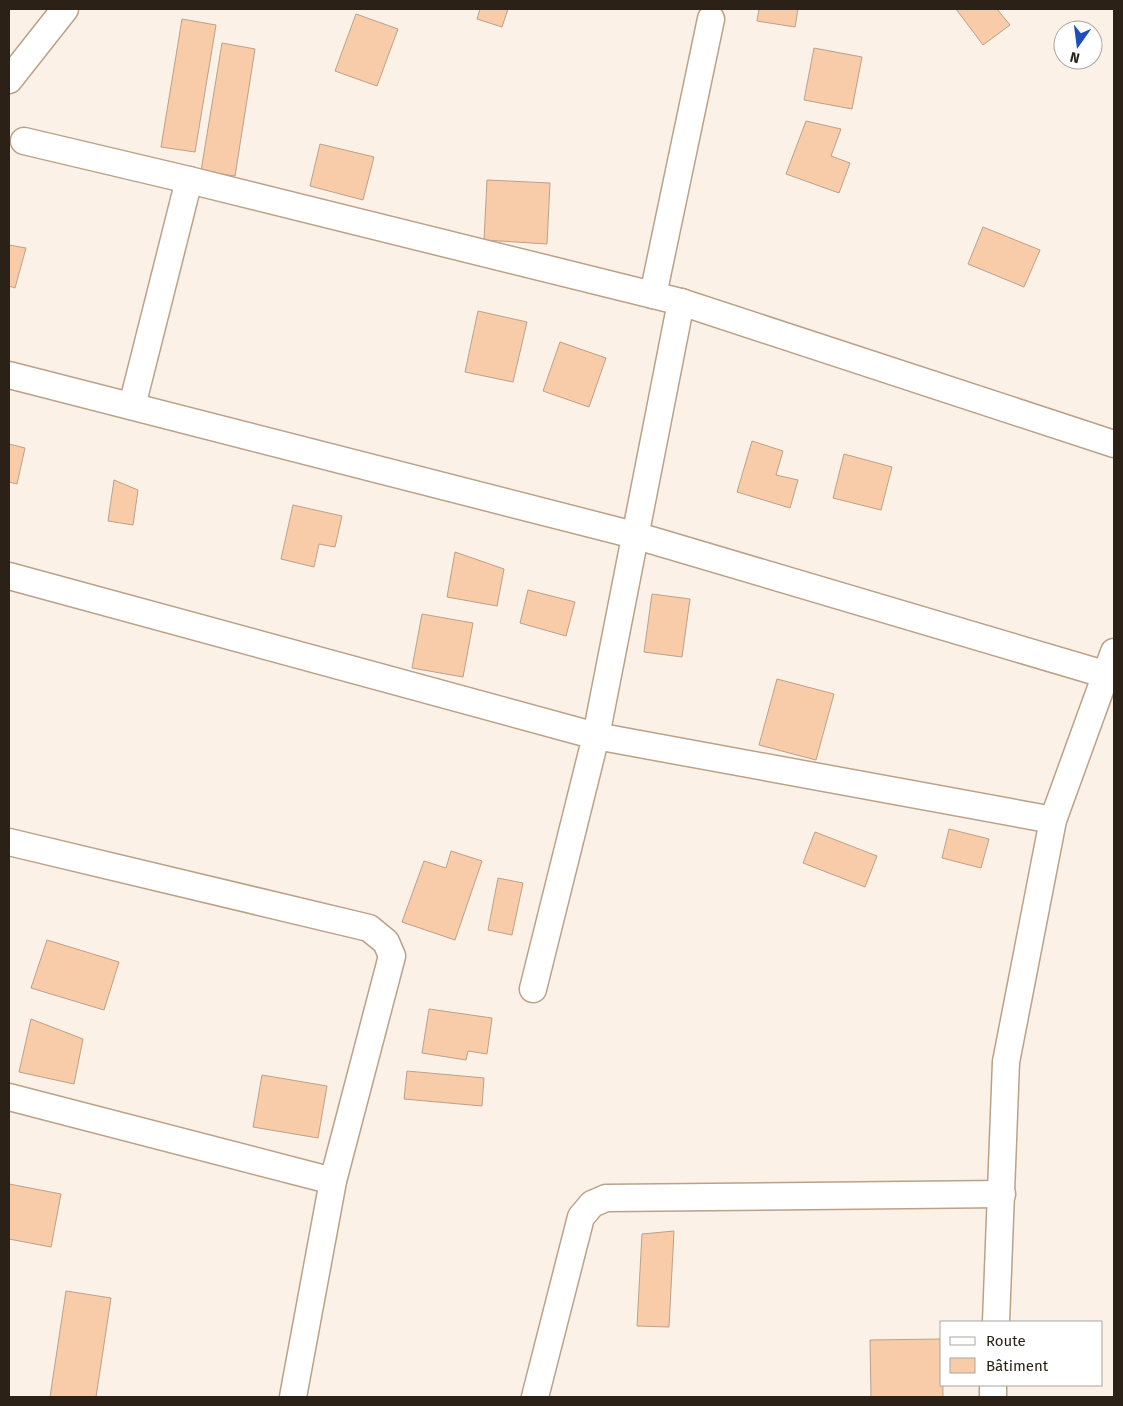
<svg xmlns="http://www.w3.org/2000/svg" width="1123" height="1406" font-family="'Fira Sans',sans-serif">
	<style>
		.building { fill: #f8cca9; stroke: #bda089 }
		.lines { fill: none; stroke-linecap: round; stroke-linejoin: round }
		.street-casing { stroke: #bba188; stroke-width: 29 }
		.street { stroke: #fff; stroke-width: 26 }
	</style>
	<rect width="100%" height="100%" fill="#fcf1e6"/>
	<g class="building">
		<polygon points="480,9 508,9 502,27 477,19"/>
		<polygon points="759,9 798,9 795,27 757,21"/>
		<polygon points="956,9 997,9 1010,25 983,45"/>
		<polygon points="356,14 398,29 377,86 335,71"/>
		<polygon points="182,19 216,25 195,152 161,147"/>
		<polygon points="222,43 255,49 235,176 201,171"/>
		<polygon points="814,48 862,57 852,109 804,100"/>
		<polygon points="806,121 841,129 831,156 850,163 839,193 786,174"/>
		<polygon points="320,144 374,157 363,200 310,186"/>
		<polygon points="487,180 550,183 547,244 484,240"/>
		<polygon points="983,227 1040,250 1024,287 968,264"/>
		<polygon points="9,245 26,248 15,288 9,286"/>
		<polygon points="478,311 527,322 513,382 465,372"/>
		<polygon points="560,342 606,358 589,407 543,391"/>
		<polygon points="752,441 783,451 776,475 798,480 790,508 737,492"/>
		<polygon points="9,444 25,448 17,484 9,482"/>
		<polygon points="844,454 892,467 881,510 833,498"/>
		<polygon points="114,480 138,490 133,525 108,521"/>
		<polygon points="293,505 342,516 335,547 319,544 314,567 281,559"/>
		<polygon points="455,552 504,569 497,606 447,597"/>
		<polygon points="528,590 575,602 566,636 520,623"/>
		<polygon points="652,594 690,599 682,657 644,652"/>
		<polygon points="422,614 473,623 463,677 412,668"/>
		<polygon points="777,679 834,694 816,760 759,745"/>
		<polygon points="949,829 989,839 981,868 942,858"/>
		<polygon points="815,832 877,856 865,887 803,863"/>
		<polygon points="451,851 482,861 455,940 402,922 424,861 446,868"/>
		<polygon points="498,878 523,883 512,935 488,930"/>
		<polygon points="47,940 119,962 104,1010 31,988"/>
		<polygon points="429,1009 492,1018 487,1054 468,1051 466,1060 422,1053"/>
		<polygon points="31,1019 83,1039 74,1084 19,1072"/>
		<polygon points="407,1071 484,1078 482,1106 404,1099"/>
		<polygon points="262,1075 327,1086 318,1138 253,1127"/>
		<polygon points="9,1184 61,1194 51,1247 9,1239"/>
		<polygon points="674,1231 669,1327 637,1326 642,1234"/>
		<polygon points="66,1291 111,1298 96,1397 50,1397"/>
		<polygon points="942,1339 943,1397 871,1397 870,1340"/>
	</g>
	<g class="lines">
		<g class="street-casing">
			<g id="street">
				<polyline points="9,80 65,9"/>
				<polyline points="24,141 189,180 681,302 1114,444"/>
				<polyline points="653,295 711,19"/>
				<polyline points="9,375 634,535 1114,677"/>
				<polyline points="132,406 189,180"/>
				<polyline points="9,576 596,736 1053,820"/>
				<polyline points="9,842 369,928 386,942 392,956 333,1181 293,1397"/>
				<polyline points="533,989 596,736 681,302"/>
				<polyline points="9,1097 333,1181"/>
				<polyline points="996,1322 1006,1062 1053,820 1114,652"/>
				<polyline points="535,1397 581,1217 592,1204 606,1198 1002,1194"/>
				<polyline points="993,1397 993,1385"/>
			</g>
		</g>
		<use href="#street" class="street"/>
	</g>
	<rect width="1123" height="1406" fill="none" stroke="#2b2117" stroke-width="20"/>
	<rect x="940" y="1321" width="162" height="65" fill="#ffffff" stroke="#aaa6a2"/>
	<rect x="950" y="1337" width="25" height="8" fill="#ffffff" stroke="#aaa6a2"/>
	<text x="986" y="1346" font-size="15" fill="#2b2117">Route</text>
	<rect x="950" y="1358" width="25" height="15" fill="#f8cca9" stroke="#aaa6a2"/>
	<text x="986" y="1371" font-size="15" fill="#2b2117">Bâtiment</text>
	<g transform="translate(1078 45) rotate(194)"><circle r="24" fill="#ffffff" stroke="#aaa6a2"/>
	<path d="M0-4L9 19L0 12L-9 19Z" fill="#1d4ebb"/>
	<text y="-8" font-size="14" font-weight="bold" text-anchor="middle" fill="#2b2117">N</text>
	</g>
</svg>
